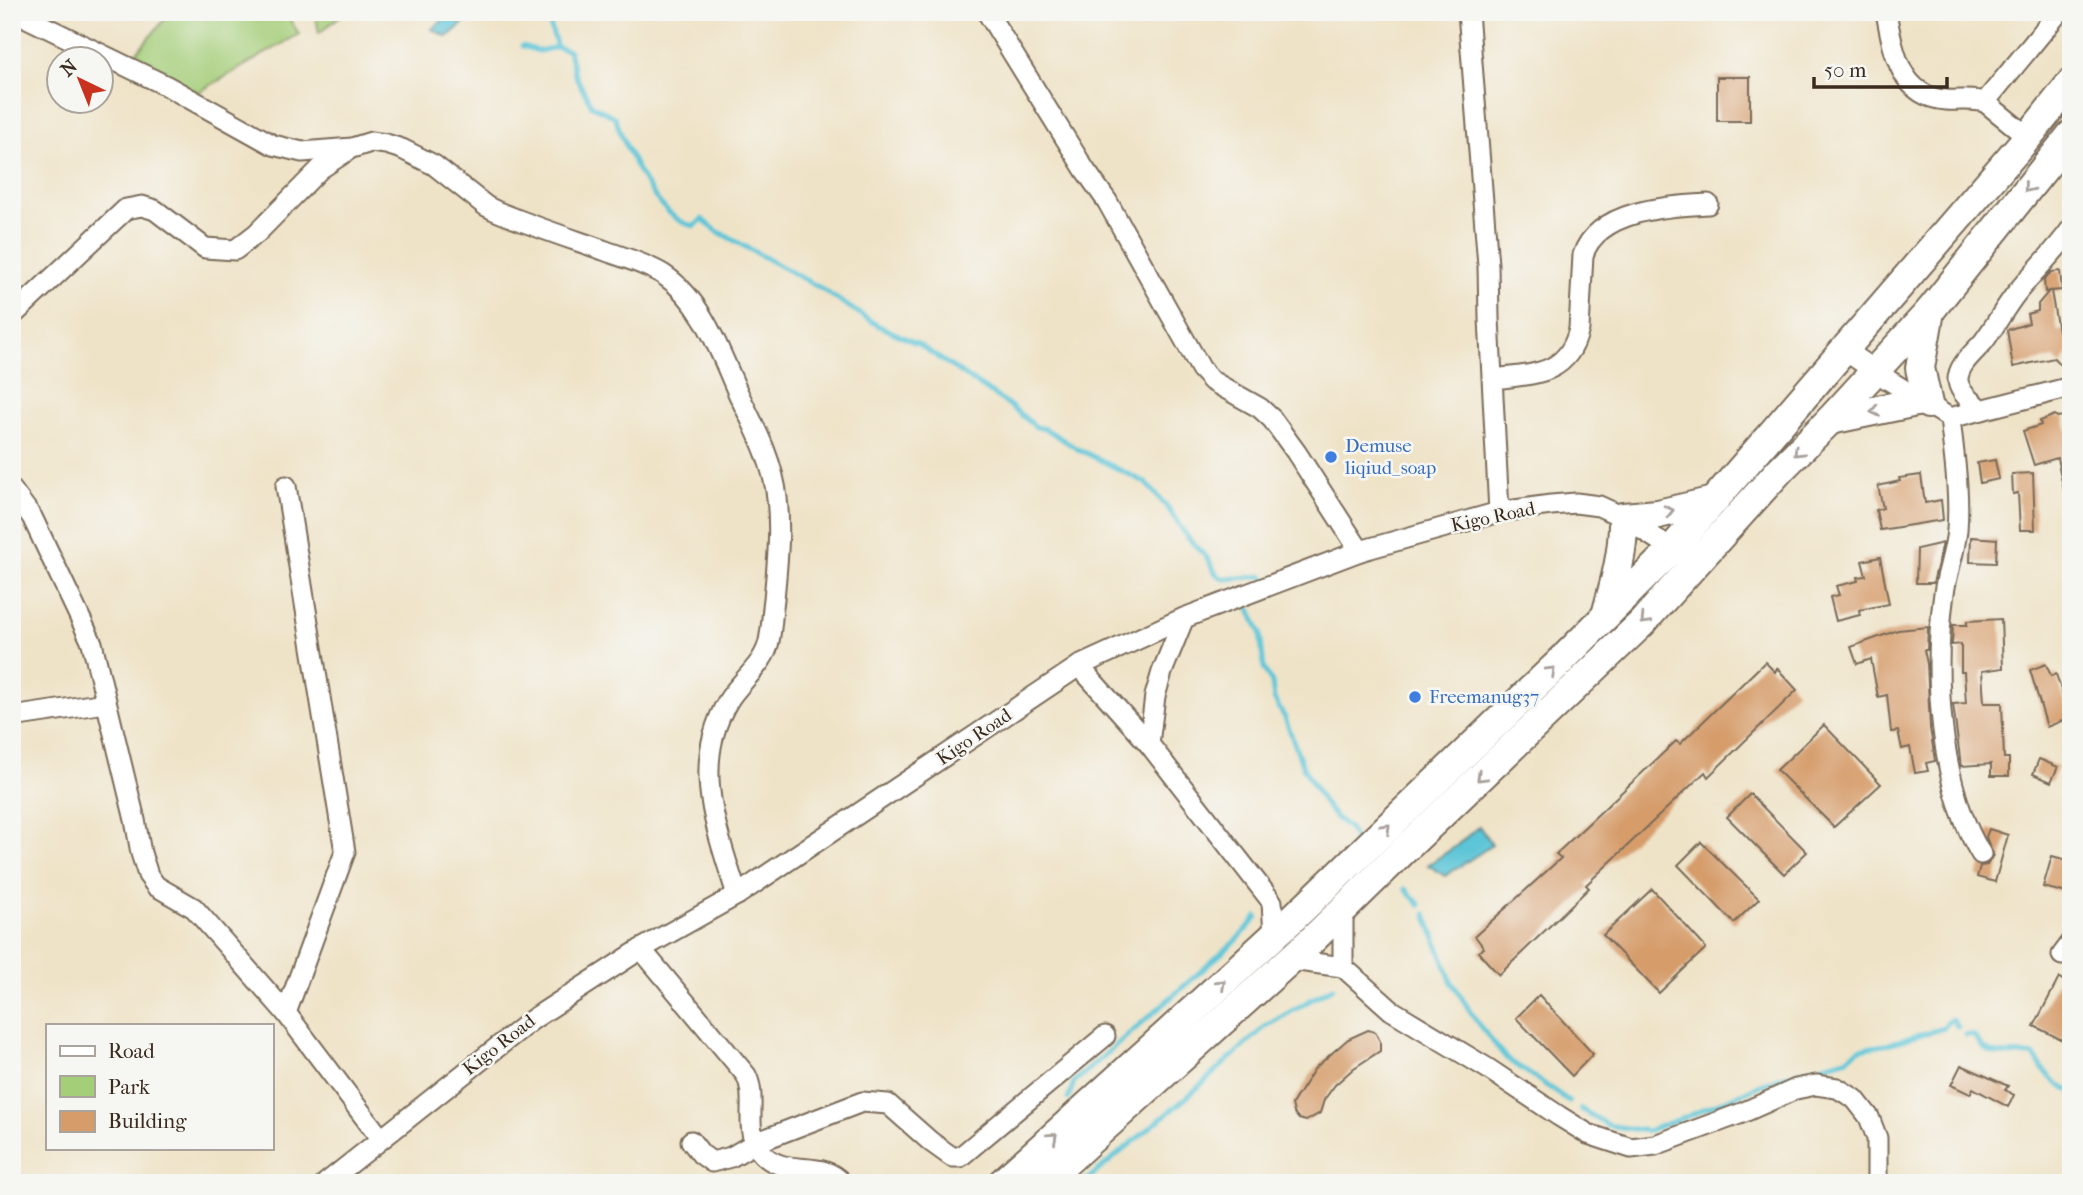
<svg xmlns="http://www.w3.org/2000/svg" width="2083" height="1195" font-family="'IM FELL French Canon',serif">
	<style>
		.green { fill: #a5ce79; stroke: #707c4c; stroke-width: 2 }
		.water { fill: #5bc5d7; stroke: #4b787a; stroke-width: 2 }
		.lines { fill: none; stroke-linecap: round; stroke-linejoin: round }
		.stream { stroke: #5bc5d7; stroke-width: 5 }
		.building { fill: #d69c6a }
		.minor-casing { stroke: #7a6b59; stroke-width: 23 }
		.highway-casing { stroke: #7a6b59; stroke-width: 32 }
		.minor { stroke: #fff; stroke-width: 19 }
		.highway { stroke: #fff; stroke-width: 28 }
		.oneway { stroke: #a79f9a }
		.shop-dot { fill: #3f7fe0; stroke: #f6f6f2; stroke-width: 2.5 }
		.labels { text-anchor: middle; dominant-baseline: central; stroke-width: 5; stroke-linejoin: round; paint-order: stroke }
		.shop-label { font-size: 19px; fill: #366cbe; stroke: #f6f6f2; text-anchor: start }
		.street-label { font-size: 19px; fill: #3b2a1e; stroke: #f6f6f2 }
	</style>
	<rect width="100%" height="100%" fill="#f6f6f2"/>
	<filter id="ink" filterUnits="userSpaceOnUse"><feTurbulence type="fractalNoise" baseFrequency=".0143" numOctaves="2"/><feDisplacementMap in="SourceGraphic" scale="14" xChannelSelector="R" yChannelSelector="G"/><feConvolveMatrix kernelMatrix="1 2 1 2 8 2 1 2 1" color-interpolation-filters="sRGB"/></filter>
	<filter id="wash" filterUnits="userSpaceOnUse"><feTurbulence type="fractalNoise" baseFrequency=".00686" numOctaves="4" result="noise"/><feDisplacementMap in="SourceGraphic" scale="28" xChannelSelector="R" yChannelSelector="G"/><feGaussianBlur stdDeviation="1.57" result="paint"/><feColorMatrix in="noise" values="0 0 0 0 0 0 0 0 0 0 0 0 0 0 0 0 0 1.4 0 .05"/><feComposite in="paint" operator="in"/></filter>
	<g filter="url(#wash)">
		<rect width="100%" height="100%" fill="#efe3c7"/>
		<g class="green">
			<polygon points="171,12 285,12 299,34 197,93 130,60"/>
			<polygon points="315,12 345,12 319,33"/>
		</g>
		<g class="water">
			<polygon points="453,12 477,12 447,37 432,29"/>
			<polygon points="1479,826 1492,845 1445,876 1428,865 1456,846"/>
		</g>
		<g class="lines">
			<g class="stream">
				<polyline points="546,12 557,47"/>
				<polyline points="324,13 324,12"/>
				<path d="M 522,46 L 539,51 L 557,47 L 569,51 L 575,75 L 592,106 L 615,117 C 625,149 658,222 695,226 L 702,219 L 717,231 L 820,288 L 877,325 L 918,344 L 1009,405 L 1036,427 L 1046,429 L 1076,448 L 1146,483 L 1167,507 L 1188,538 L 1208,559 L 1216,574 L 1224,579 L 1263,576 L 1266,581"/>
				<polyline points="1250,609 1260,632 1264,669 1272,683 1274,699 1285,718 1303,767 1323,802 1335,817 1349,828 1356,842"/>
				<polyline points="1405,889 1420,905"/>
				<polyline points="1426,914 1451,981 1479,1025 1506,1058 1569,1101"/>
				<path d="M 1966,1035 L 1973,1035 C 1977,1039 1979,1044 1984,1048 C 1997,1059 2018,1052 2034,1056 C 2044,1071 2053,1084 2071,1091"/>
				<polyline points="1068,1099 1074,1082 1239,938 1257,917"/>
				<polyline points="1581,1109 1607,1125 1647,1131 1688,1116 1780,1077 1846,1059 1860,1049 1884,1045 1944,1028 1947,1022 1952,1019 1958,1027"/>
				<polyline points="1076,1183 1077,1178"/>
				<polyline points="1083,1183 1186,1098 1266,1026 1333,987"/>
			</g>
		</g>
		<g id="blocks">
			<g class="building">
				<rect x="1717" y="77" width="33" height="44"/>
				<polygon points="2060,271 2062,290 2051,291 2058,331 2071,329 2071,350 2061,366 2054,358 2013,367 2007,330 2029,323 2027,314 2038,311 2038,304 2049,291 2045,292 2044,280 2051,272"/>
				<polygon points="2055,415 2057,417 2064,416 2068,431 2071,430 2071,490 2064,491 2057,458 2034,465 2023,431 2041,425 2040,421"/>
				<polygon points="1995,460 1999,479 1980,483 1977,463"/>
				<polygon points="2033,473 2035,530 2020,530 2018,493 2013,494 2012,474"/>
				<polygon points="1921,475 1925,503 1941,500 1943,520 1880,530 1876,510 1883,508 1878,486 1900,481 1899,478"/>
				<polygon points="1971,537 1997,539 1996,563 1970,562"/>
				<polygon points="1943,543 1933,583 1916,583 1917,549"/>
				<polygon points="1880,557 1889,604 1859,610 1860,615 1836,621 1830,597 1839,595 1836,586 1858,581 1857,577 1866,576 1862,561"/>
				<polygon points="2001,619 2003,668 1982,671 1984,703 2002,703 2004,758 2009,758 2009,776 1991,776 1991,764 1961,766 1953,704 1966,703 1964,672 1961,672 1961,644 1952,645 1953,625 1967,625 1967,621"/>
				<polygon points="1928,627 1927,650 1924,650 1927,664 1930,728 1935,761 1926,763 1928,771 1915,773 1910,747 1902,749 1898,731 1891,732 1887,695 1878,697 1871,659 1857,664 1851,647 1898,630"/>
				<polygon points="1765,662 1775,672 1777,668 1797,690 1708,777 1705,772 1586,885 1589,888 1499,975 1478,952 1484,948 1475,936 1561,858 1556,854 1676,741 1680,744"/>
				<polygon points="2046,664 2051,676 2056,674 2067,708 2066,709 2069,718 2047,727 2030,670"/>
				<polygon points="1824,725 1881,784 1834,827 1777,770"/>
				<polygon points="2039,759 2058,767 2051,782 2033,774"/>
				<polygon points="1750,794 1807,852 1784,874 1727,817"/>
				<polygon points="1989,829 2008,835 1995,882 1977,877 1980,866 1987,865 1993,855 1986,837"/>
				<polygon points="1701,842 1759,899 1734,923 1678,865"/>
				<polygon points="2052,856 2071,861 2071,894 2043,887"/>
				<polygon points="1652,889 1706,948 1659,993 1603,935"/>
				<polygon points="2059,978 2071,984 2071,1023 2062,1040 2034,1026"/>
				<polygon points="1539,995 1593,1054 1572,1076 1516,1018"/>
				<polygon points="1368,1030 1375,1032 1380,1041 1380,1051 1354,1068 1335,1085 1324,1100 1320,1113 1306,1121 1299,1119 1294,1113 1292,1104 1315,1068 1348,1039"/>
				<polygon points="1961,1065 2008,1086 2005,1090 2014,1095 2008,1107 1973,1088 1970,1094 1951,1085"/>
			</g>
		</g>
	</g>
	<g filter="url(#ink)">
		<use href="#blocks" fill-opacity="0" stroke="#7a6b59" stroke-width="2"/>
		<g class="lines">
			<g class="minor-casing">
				<g id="minor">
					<path d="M 22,12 L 29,19 L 167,86 L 273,145 L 302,152 L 352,148 L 371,142 L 386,144 L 402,149 L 434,165 L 486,206 L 496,211 C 532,226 569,238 606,251 C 625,258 647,264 664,275 C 704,302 720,353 739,395 C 755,428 773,461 777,498 C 781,532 777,566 774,599 C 772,613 772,627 769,641 C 765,664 740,681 728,701 C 690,765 717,830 737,895"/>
					<polyline points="987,12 1085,170 1107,201 1201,369 1212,381 1260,408 1272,419 1296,452 1360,551"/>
					<polyline points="1468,12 1488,265 1489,319 1499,512"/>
					<path d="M 1886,12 C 1893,50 1900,97 1946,100 C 1960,101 1972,98 1985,102 L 2028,137"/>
					<polyline points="1985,102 2059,12"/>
					<polyline points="12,316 126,209 142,206 155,210 205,248 235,250 257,233 320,169 347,151"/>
					<polyline points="1844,350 1890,381 1950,418 2071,387"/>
					<path d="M 1493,379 C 1533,374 1568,376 1579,329 L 1583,255 C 1598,210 1667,206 1708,204"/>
					<path d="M 1982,410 C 1973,403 1960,394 1958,381 C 1957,365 1975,352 1984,341 C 1996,325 2005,307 2018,291 C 2035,270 2055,252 2071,229"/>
					<path d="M 1950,418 C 1954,455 1960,493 1957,530 C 1955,552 1947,572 1944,593 C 1933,672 1939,785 1981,854"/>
					<polyline points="12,490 32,517 92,643 135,820 141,853 148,875 156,886 194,908 286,1013 381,1139"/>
					<polyline points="1079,666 1149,744 1272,902 1274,936"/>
					<polyline points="12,717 105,703"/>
					<polyline points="1149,744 1155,696 1162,672 1184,618"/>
					<path d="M 641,949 L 746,1075 C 758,1098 743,1128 759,1150 C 783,1181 821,1157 842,1183"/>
					<polyline points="2062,955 2071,943"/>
					<polyline points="1291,960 1343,967 1391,1010 1487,1068 1559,1116 1588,1134 1631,1148 1655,1145 1742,1113 1796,1089 1816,1085 1837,1088 1855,1099 1869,1117 1877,1138 1877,1183"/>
					<polyline points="1343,967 1343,910"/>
					<polyline points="286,1013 345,852 286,486"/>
					<polyline points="691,1141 701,1154 712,1162 731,1157 755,1143 862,1102 888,1104 931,1142 952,1157 960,1157 1105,1036"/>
					<polyline points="12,1181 14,1183"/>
					<polyline points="326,1183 533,1019 641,949 737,895 1079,666 1184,618 1360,551 1499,512 1551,505 1576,503 1599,506 1623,517 1683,556"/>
				</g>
			</g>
			<g class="highway-casing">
				<g id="highway">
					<polyline points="1928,404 1920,368 1930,311"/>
					<polyline points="1830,420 1921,401"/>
					<path d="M 1606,615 C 1615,582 1624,551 1623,517 L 1658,514 L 1714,501"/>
					<polyline points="1002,1183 1166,1035 1290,921 1559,663 1673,548 2028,137 2071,83"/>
					<polyline points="1043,1183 1312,940 1403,851 1641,624 1780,470 1830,420 1930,311 2071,135"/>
				</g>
			</g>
			<use href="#minor" class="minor"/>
			<use href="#highway" class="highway"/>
		</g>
		<defs><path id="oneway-chevron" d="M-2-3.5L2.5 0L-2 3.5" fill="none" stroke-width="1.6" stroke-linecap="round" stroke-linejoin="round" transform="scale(1.75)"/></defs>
		<g class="oneway">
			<use href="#oneway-chevron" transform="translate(2028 188) rotate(129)"/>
			<use href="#oneway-chevron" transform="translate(1875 411) rotate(168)"/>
			<use href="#oneway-chevron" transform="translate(1798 452) rotate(135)"/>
			<use href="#oneway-chevron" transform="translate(1669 511) rotate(-13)"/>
			<use href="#oneway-chevron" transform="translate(1645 620) rotate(133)"/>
			<use href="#oneway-chevron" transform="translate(1551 671) rotate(-44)"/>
			<use href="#oneway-chevron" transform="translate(1481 777) rotate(136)"/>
			<use href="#oneway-chevron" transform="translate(1386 828) rotate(-44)"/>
			<use href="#oneway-chevron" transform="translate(1221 984) rotate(-43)"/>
			<use href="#oneway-chevron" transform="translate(1053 1137) rotate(-42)"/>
		</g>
	</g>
	<g class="shop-dot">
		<circle cx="1331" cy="457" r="7"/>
		<circle cx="1415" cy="697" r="7"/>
	</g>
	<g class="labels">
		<g class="shop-label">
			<text x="1345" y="446">Demuse<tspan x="1345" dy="22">liqiud_soap</tspan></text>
			<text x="1429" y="697">Freemanug37</text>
		</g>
		<g class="street-label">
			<text transform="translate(1493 517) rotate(-12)">Kigo Road</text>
			<text transform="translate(974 737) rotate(-34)">Kigo Road</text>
			<text transform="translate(499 1045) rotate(-38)">Kigo Road</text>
		</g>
	</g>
	<rect width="2083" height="1195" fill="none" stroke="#f6f6f2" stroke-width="42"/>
	<rect x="46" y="1024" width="228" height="126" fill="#f6f6f2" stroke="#aba49d" stroke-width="2"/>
	<rect x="60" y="1046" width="35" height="10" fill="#ffffff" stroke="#aba49d" stroke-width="2"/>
	<text x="108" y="1058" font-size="21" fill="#3b2a1e">Road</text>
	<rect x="60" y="1076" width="35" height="21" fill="#a5ce79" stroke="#aba49d" stroke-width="2"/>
	<text x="108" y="1094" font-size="21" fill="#3b2a1e">Park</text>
	<rect x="60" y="1111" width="35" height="21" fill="#d69c6a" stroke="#aba49d" stroke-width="2"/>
	<text x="108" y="1128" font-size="21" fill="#3b2a1e">Building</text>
	<g transform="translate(80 80) rotate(317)"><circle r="33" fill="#f6f6f2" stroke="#aba49d" stroke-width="2"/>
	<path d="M0-5L12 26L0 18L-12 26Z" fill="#c8321e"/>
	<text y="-10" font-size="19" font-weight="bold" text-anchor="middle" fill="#3b2a1e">N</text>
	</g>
	<path d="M1814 77v10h133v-10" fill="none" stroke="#3b2a1e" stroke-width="3.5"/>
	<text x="1824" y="77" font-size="21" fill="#3b2a1e" stroke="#f6f6f2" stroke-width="5" paint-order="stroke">50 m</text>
</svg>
